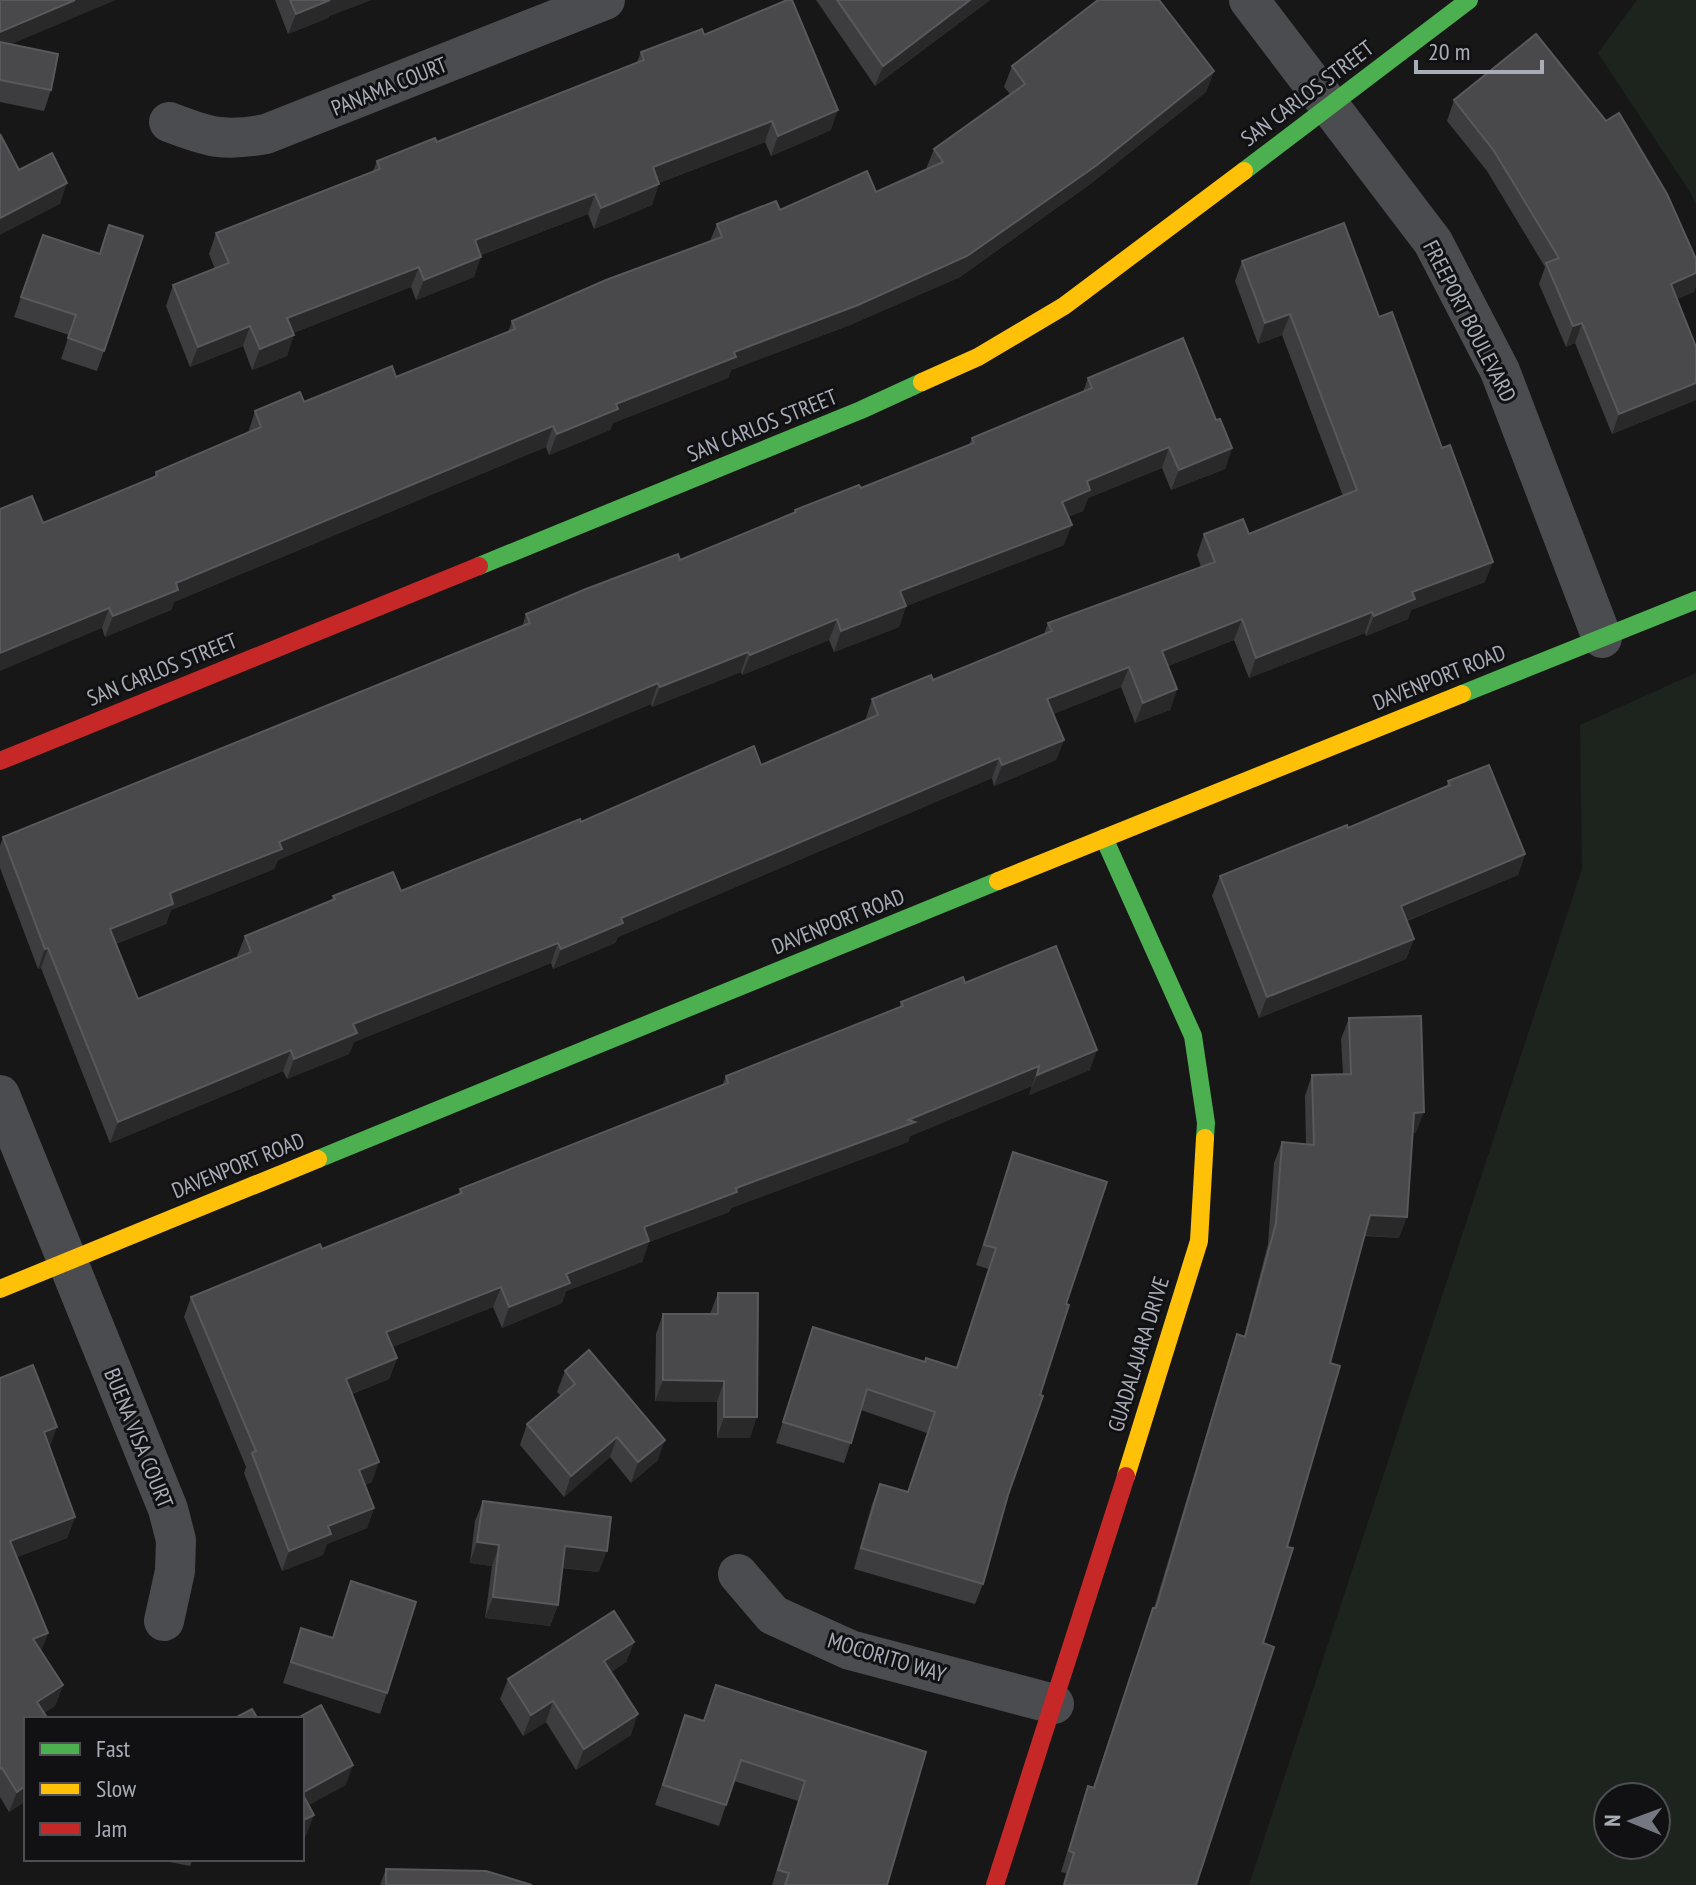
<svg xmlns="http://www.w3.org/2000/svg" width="1696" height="1885" font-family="'PT Sans Narrow',sans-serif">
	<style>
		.green { fill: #1d241e; fill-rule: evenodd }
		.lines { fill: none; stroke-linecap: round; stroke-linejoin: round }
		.street { stroke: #4b4c50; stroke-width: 40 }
		.fast { stroke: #4caf50; stroke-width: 18 }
		.slow { stroke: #ffc107; stroke-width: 18 }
		.jam { stroke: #c62828; stroke-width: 18 }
		.wall { fill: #3d3d3f }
		.shaded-wall { fill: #29292a }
		.building { fill: #49494c; stroke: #58595d; stroke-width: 2 }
		.labels { text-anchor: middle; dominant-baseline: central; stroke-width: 6; stroke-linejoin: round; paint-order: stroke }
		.street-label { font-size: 22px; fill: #a8adb8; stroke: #111113 }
	</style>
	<rect width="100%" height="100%" fill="#171717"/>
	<g class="green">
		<polygon points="1637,0 1696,0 1696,205 1690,192 1598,53"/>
		<path d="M 1696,673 L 1696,1885 L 1249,1885 L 1582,869 L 1580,725 ZM 1656,1797 L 1656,1845 L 1608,1845 L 1608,1797 Z"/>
	</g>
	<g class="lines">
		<g class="street">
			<polyline points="1249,0 1433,242 1500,371 1602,638"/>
			<path d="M 169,122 C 208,137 223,142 266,134 L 605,0"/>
			<polyline points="0,1095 168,1509 176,1540 175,1571 164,1621"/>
			<polyline points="738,1574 773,1615 850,1650 1054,1704"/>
		</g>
		<g class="fast">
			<polyline points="1244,171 1469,0"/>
			<polyline points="479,566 861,410 922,382"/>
			<polyline points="1462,694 1696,600"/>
			<polyline points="1104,838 1193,1036 1206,1123 1205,1138"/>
			<polyline points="318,1159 998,881"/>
		</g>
		<g class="slow">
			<polyline points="922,382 978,357 1064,306 1244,171"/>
			<polyline points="998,881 1462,694"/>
			<polyline points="0,1289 318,1159"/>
			<polyline points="1126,1476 1199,1241 1205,1138"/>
		</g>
		<g class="jam">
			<polyline points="0,761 479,566"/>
			<polyline points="995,1885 1126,1476"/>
		</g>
	</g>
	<g class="wall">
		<polygon points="0,0 12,44 51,90 44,111 0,102"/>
		<polygon points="275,0 371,0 329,16 328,18 288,34"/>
		<polygon points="816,0 990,0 875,86"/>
		<polygon points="704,35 831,130 771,156 765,142 659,183 652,205 594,229 588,214 481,255 474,277 416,300 411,287 293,333 287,356 252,370 243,346 190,367 166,306 173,285 215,269 209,254 216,233 373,171 377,161 437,142 637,62 641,52"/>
		<polygon points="1012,66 1214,71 1206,92 1089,185 960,277 850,325 731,370 728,378 613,423 610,430 549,455 546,447 174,602 171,610 105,637 102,628 43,523 154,477 156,472 248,433 255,411 304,402 396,377 508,332 512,321 710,241 717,224 780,210 876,192 926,169 934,149 1010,94 1004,87"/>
		<polygon points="1454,100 1696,259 1696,285 1694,292 1677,299 1696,347 1696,400 1612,434 1575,343 1566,347 1539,284 1545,267 1487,171 1447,121"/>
		<polygon points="109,225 104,351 97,371 61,359 69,335 14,317 43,235 99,254"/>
		<polygon points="1242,261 1379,317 1485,582 1411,610 1408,619 1366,636 1365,633 1249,678 1234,640 1168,666 1177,689 1170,710 1135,723 1121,687 1053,714 1064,740 1056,760 994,786 992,778 618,937 615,943 553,969 551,963 354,1042 349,1054 287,1079 283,1071 110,1143 41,968 38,969 0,868 0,846 3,837 522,627 526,614 680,560 794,513 795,510 861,488 969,445 972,438 1083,392 1088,378 1216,420 1232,448 1225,469 1171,490 1162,468 1088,498 1083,511 1068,517 1064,545 906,606 899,627 834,652 829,640 742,675 741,672 652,707 651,704 278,860 274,869 171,910 166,924 116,944 138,999 238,958 237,956 245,936 332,901 333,896 401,891 581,822 761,765 865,721 872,699 933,680 1044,634 1048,623 1201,567 1197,555 1204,534 1249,534 1343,496 1282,335 1258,344 1235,281"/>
		<polygon points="1448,781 1525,854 1518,875 1407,921 1414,939 1406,959 1259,1018 1212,896 1220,876 1348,828 1447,786"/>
		<polygon points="965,983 1090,1070 1029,1095 1032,1086 910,1136 908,1142 731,1208 729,1212 649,1242 642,1262 566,1291 562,1303 502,1328 493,1307 392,1347 397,1358 389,1379 352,1394 372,1482 365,1485 374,1508 367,1528 327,1544 323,1555 282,1571 244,1473 246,1467 184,1317 191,1297 322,1249 458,1195 460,1189 722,1086 726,1076 899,1008 901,1002"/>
		<polygon points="1349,1018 1416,1133 1413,1133 1399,1238 1364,1236 1330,1363 1263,1643 1196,1885 1063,1885 1066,1873 1061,1872 1081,1807 1088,1786 1093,1788 1146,1628 1153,1608 1154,1608 1230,1355 1237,1334 1244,1336 1268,1244 1274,1163 1282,1142 1306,1144 1305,1096 1312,1075 1343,1074 1341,1039"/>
		<polygon points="1013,1152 1066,1304 1008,1495 983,1584 975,1604 854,1569 872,1504 880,1484 908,1492 927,1433 861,1410 844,1463 776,1443 813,1327 924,1362 956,1368 988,1269 976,1265"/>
		<polygon points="718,1293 750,1438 717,1438 717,1402 655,1401 656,1334 663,1314 710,1314"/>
		<polygon points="565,1371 658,1460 631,1483 610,1457 564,1497 520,1445 527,1424 561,1396 557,1392"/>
		<polygon points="0,1378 50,1447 75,1517 67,1538 17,1557 48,1633 41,1651 63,1685 55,1706 44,1713 26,1719 26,1801 9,1812 0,1797"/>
		<polygon points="483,1501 599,1572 562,1568 558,1605 550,1626 485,1618 492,1566 470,1563 475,1521"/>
		<polygon points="351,1581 387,1693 380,1714 283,1683 301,1628 332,1638"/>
		<polygon points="634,1642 626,1662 611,1672 631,1735 576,1770 546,1722 523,1736 500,1699 508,1679"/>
		<polygon points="716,1685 926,1752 887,1885 772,1885 798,1801 734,1781 719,1826 655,1805 685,1715 703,1721"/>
		<polygon points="154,1859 193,1859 190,1866"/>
		<polygon points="386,1869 532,1885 380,1885"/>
	</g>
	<g class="shaded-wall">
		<polygon points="75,0 116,0 0,49 0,32"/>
		<polygon points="330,0 371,0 329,16 328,18 288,34 296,14"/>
		<polygon points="970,0 990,0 875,86 883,66"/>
		<polygon points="1214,71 1206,92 1089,185 960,277 850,325 731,370 728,378 613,423 610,430 549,455 557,434 616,404 734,352"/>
		<polygon points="838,110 831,130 771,156 778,136"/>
		<polygon points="772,121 765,142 645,188 653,167"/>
		<polygon points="67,183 60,204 0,235 0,218"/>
		<polygon points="659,184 652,205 594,229 601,208"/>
		<polygon points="595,194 588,214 467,260 475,240"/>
		<polygon points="481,257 474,277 416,300 424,280"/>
		<polygon points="419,267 411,287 280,338 287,318"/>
		<polygon points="1696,273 1696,285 1694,292 1663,305 1671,284"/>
		<polygon points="1290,314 1282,335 1258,344 1265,323"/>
		<polygon points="1582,323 1575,343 1566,347 1573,326"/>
		<polygon points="250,326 243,346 190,367 198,347"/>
		<polygon points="294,335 287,356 252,370 260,349"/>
		<polygon points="1696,383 1696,400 1612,434 1619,414"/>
		<polygon points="553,426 546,447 174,602 171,610 105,637 113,616 176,583"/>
		<polygon points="1169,447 1162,468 1088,498 1083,511 1055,522 1062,502 1087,481"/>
		<polygon points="1232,448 1225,469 1171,490 1179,470"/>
		<polygon points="1072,525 1064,545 906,606 899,627 834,652 841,631 900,591"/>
		<polygon points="1493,562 1485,582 1411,610 1408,619 1366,636 1374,616 1412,592"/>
		<polygon points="109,608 102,628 0,671 0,653"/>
		<polygon points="1372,612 1365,633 1249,678 1256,658"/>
		<polygon points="837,619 829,640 742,675 750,655"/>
		<polygon points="1242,619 1234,640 1155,671 1162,651"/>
		<polygon points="748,652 741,672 652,707 660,687"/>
		<polygon points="1129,667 1121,687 1040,719 1047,699"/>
		<polygon points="658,683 651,704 278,860 274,869 171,910 166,924 102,949 110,929 170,893 279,842"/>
		<polygon points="1177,689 1170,710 1135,723 1143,703"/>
		<polygon points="1064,740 1056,760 994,786 1002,765"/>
		<polygon points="999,758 992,778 618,937 615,943 553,969 561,949 621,918"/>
		<polygon points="1525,854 1518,875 1393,926 1401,906"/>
		<polygon points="1414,939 1406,959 1259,1018 1267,997"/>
		<polygon points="558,943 551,963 354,1042 349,1054 287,1079 294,1059 353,1024"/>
		<polygon points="48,948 41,968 38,969 45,949"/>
		<polygon points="291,1050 283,1071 110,1143 118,1122"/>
		<polygon points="1097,1050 1090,1070 1029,1095 1037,1075"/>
		<polygon points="1039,1066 1032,1086 910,1136 908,1142 731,1208 729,1212 649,1242 642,1262 566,1291 562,1303 502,1328 509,1307 644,1227"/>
		<polygon points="1424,1112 1416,1133 1407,1133 1414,1113"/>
		<polygon points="1370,1215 1407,1217 1399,1238 1362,1235"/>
		<polygon points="501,1287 493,1307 378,1353 386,1332"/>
		<polygon points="397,1358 389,1379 338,1399 346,1379"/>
		<polygon points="663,1380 724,1381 717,1402 655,1401"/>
		<polygon points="724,1417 757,1417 750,1438 717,1438"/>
		<polygon points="57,1427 50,1447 36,1453 44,1432"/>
		<polygon points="617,1437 610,1457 564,1497 571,1476"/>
		<polygon points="665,1440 658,1460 631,1483 638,1462"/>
		<polygon points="379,1462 372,1482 352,1490 359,1470"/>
		<polygon points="374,1508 367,1528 327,1544 323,1555 282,1571 289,1551 328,1526"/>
		<polygon points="75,1517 67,1538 3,1562 10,1541"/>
		<polygon points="477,1542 499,1545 492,1566 470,1563"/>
		<polygon points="565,1546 607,1551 599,1572 558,1567"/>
		<polygon points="493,1597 558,1605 550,1626 485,1618"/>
		<polygon points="48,1633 40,1654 33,1639"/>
		<polygon points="634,1642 626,1662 597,1681 604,1661"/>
		<polygon points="63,1685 55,1706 35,1719 37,1702"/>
		<polygon points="553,1701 546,1722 523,1736 531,1715"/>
		<polygon points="638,1714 631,1735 576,1770 584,1749"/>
		<polygon points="353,1765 346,1785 302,1809 302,1793"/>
		<polygon points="26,1785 26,1801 9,1812 17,1792"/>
		<polygon points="314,1815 306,1836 302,1838 302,1821"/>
	</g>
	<g class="building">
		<polygon points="0,0 75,0 0,32"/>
		<polygon points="290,0 330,0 296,14"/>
		<polygon points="787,0 792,0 838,110 778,136 772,121 653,167 659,184 601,208 595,194 475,240 481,257 424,280 419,267 287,318 294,335 260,349 250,326 198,347 173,285 229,263 216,233 380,169 377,161 435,138 437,142 644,60 641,52 702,29 704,35"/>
		<polygon points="837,0 970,0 883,66"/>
		<polygon points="1098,0 1159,0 1214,71 1097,165 967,256 858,305 734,352 736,357 616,404 618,409 557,434 553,426 176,583 178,590 113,616 109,608 0,653 0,509 32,496 43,523 157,476 156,472 261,427 255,411 300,392 304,402 392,366 396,377 515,329 512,321 606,280 722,237 717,224 776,201 780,210 867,171 876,192 943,162 934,149 1025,84 1012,66"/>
		<polygon points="1536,34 1606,121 1619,113 1667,194 1696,259 1696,273 1671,284 1696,347 1696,383 1619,414 1582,323 1573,326 1546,263 1559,258 1494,151 1454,100"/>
		<polygon points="0,42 58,54 51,90 0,80"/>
		<polygon points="0,134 19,170 52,153 67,183 0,218"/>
		<polygon points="1344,223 1379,317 1392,312 1442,448 1450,445 1493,562 1412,592 1415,599 1374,616 1372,612 1256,658 1242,619 1162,651 1177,689 1143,703 1129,667 1047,699 1064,740 1002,765 999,758 621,918 623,923 561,949 558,943 353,1024 357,1033 294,1059 291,1050 118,1122 48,948 45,949 3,837 530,623 526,614 586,589 678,554 680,560 796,512 795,510 859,485 861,488 974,443 972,438 1092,388 1088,378 1183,338 1216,420 1220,419 1232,448 1179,470 1169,447 1087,481 1090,490 1062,502 1072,525 900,591 906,606 841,631 837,619 750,655 748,652 660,687 658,683 279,842 282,849 170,893 173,904 110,929 138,999 251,952 245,936 335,899 333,896 393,872 401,891 580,819 581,822 754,746 761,765 878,715 872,699 931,675 933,680 1052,631 1048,623 1215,562 1204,534 1243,519 1249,534 1357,490 1290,314 1265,323 1242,261"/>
		<polygon points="109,225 143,236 104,351 68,338 76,315 21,297 43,235 100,254"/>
		<polygon points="1489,765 1525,854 1401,906 1414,939 1267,997 1220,876 1347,825 1348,828 1450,785 1448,781"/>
		<polygon points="1056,946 1097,1050 1037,1075 1039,1066 908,1120 915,1122 736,1188 737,1192 644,1227 649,1241 566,1274 570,1283 509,1307 501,1287 386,1332 397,1358 346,1379 379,1462 359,1470 374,1508 328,1526 331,1534 289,1551 252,1453 256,1451 191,1297 320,1244 322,1249 462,1193 460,1189 728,1083 726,1076 903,1006 901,1002 963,977 965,983"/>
		<polygon points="1421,1016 1424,1112 1414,1113 1407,1217 1370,1215 1330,1363 1340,1366 1287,1547 1293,1548 1263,1643 1274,1647 1196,1885 1064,1885 1074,1853 1069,1851 1088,1786 1094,1788 1153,1608 1156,1608 1237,1334 1245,1337 1276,1223 1282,1142 1314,1145 1312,1075 1351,1074 1349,1018"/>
		<polygon points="1013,1152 1107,1182 1066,1304 1069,1305 1040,1395 1043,1396 1008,1495 983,1584 861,1548 880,1484 908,1492 935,1412 867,1389 851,1443 783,1422 813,1327 925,1362 926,1358 957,1368 996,1248 984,1245"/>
		<polygon points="718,1293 758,1293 757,1417 724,1417 724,1381 663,1380 663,1314 718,1314"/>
		<polygon points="589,1350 665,1440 638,1462 617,1437 571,1476 527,1424 575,1384 565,1371"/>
		<polygon points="33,1365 57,1427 44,1432 75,1517 10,1541 48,1633 33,1639 63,1685 37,1702 48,1719 26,1719 26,1785 17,1792 2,1768 0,1769 0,1378"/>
		<polygon points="483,1501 611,1517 607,1551 565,1546 558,1605 493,1597 499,1545 477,1542"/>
		<polygon points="351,1581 416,1602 387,1693 291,1662 301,1628 333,1638"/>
		<polygon points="614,1611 634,1642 604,1661 638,1714 584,1749 553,1701 531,1715 508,1679"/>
		<polygon points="716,1685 926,1752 887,1885 785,1885 789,1873 778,1870 805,1781 741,1760 726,1805 663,1785 685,1715 704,1721"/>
		<polygon points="321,1705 353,1765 302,1793 302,1719 296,1719"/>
		<polygon points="252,1709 258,1719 233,1719"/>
		<polygon points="302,1793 314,1815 302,1821"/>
		<polygon points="386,1869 486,1871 532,1885 386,1885"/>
	</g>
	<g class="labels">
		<g class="street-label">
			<text transform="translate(389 86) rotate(-22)">PANAMA COURT</text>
			<text transform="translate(1307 93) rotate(-37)">SAN CARLOS STREET</text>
			<text transform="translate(1470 321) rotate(63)">FREEPORT BOULEVARD</text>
			<text transform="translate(762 425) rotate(-22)">SAN CARLOS STREET</text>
			<text transform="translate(162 669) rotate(-22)">SAN CARLOS STREET</text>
			<text transform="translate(1439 677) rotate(-22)">DAVENPORT ROAD</text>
			<text transform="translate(838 921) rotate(-22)">DAVENPORT ROAD</text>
			<text transform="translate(238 1165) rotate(-22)">DAVENPORT ROAD</text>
			<text transform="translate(1138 1354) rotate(-73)">GUADALAJARA DRIVE</text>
			<text transform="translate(139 1438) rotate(68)">BUENA VISA COURT</text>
			<text transform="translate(887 1657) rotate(17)">MOCORITO WAY</text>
		</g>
	</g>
	<rect x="24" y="1717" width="280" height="144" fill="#111113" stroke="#4d4f55" stroke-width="2"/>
	<rect x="40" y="1743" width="40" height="12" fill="#4caf50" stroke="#4d4f55" stroke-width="2"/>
	<text x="96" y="1757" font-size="24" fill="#a8adb8">Fast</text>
	<rect x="40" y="1783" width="40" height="12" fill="#ffc107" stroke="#4d4f55" stroke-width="2"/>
	<text x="96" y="1797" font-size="24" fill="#a8adb8">Slow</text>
	<rect x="40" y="1823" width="40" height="12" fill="#c62828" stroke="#4d4f55" stroke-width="2"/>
	<text x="96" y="1837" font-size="24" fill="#a8adb8">Jam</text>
	<g transform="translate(1632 1821) rotate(271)"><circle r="38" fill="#111113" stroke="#4d4f55" stroke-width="2"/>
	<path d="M0-6L14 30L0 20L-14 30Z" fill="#757880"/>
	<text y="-12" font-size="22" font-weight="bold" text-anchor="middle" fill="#a8adb8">N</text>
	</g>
	<path d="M1416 60v12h126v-12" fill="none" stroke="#a8adb8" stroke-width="4"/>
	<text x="1428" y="60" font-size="24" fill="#a8adb8" stroke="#111113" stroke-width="6" paint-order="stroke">20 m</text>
</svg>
